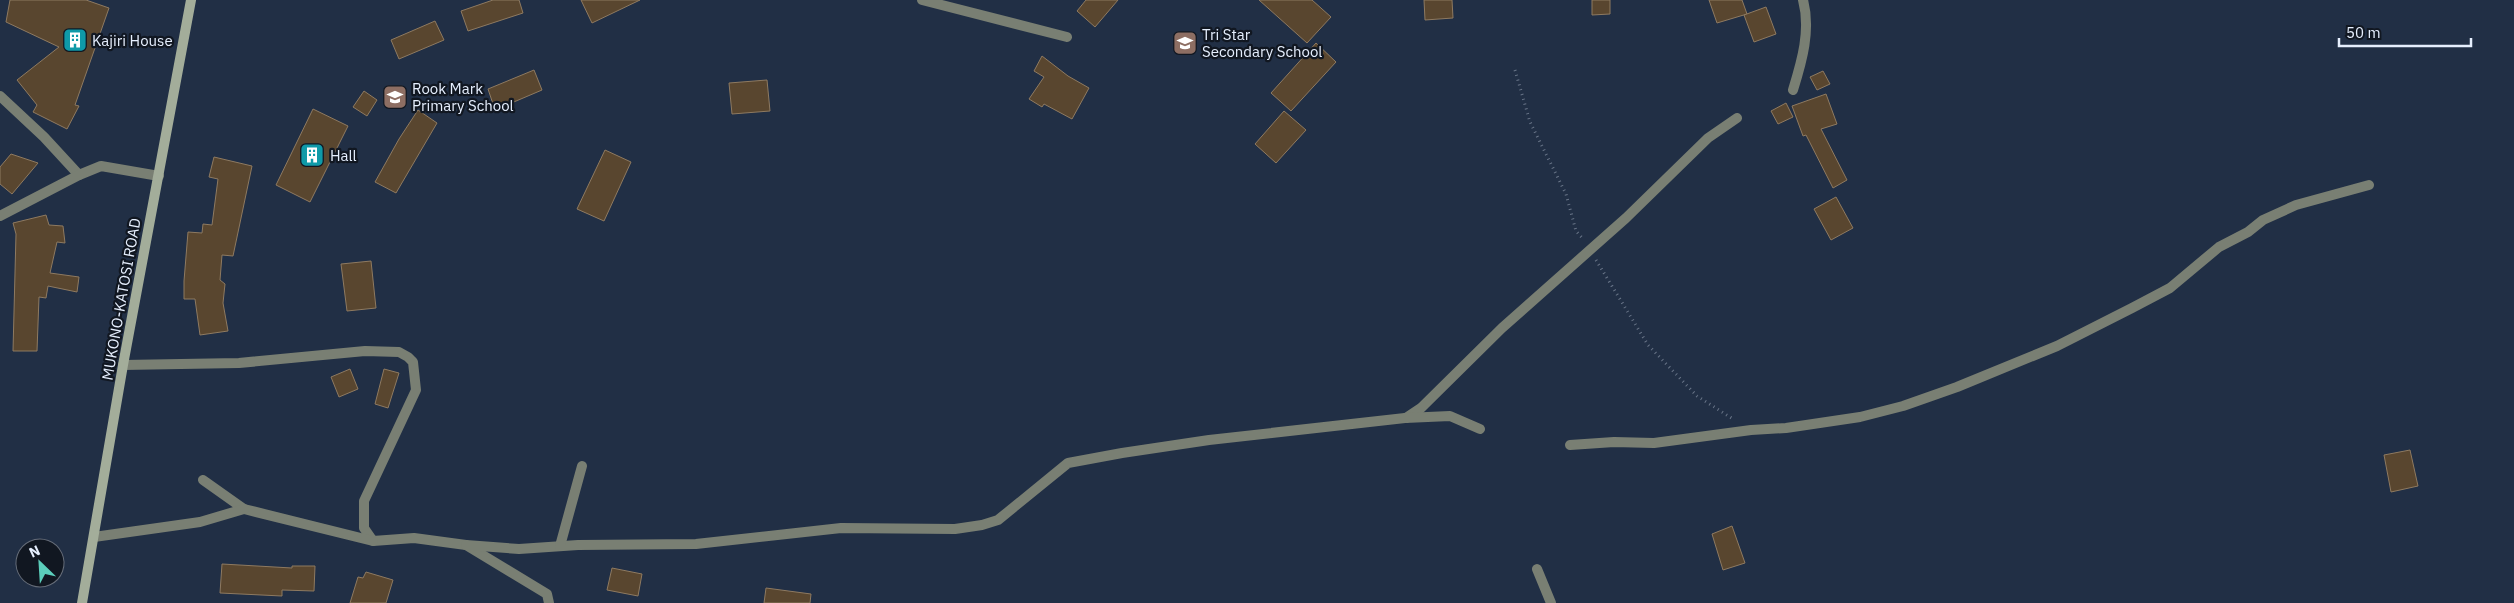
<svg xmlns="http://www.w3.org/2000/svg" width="2514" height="603" font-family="'IBM Plex Sans',sans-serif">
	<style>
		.building { fill: #59462f; stroke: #8e7a61 }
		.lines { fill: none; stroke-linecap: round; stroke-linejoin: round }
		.path { stroke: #697588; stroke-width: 3; stroke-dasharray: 1 4; stroke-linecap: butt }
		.minor { stroke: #797f73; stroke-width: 10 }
		.secondary { stroke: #a3ad9a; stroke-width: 10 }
		.labels { text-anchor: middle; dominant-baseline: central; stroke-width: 4.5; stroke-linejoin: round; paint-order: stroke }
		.poi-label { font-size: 15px; fill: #e6effe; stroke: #111721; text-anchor: start }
		.street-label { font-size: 15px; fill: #e6effe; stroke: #111721 }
	</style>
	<rect width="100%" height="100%" fill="#212f45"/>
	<g class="building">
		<polygon points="10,0 86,0 109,8 75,105 79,106 67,129 33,112 37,105 17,80 59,47 6,22"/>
		<polygon points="493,0 519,0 523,13 468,31 461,11"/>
		<polygon points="581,0 640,0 592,23"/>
		<polygon points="1086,0 1118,0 1095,27 1077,11"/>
		<polygon points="1259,0 1312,0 1331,17 1307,43"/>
		<polygon points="1424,0 1452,0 1453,18 1425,20"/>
		<polygon points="1592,0 1610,0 1610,14 1592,15"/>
		<polygon points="1709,0 1742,0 1747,14 1717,23"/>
		<polygon points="1766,7 1776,34 1754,42 1744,15"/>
		<polygon points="435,21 444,40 399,59 391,40"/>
		<polygon points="1316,43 1336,62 1291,111 1271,93"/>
		<polygon points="1042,56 1068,76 1089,88 1072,119 1044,104 1042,107 1029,99 1044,77 1034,71"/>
		<polygon points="534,70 542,90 495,110 488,89"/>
		<polygon points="1823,71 1830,84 1817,90 1810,77"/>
		<polygon points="767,80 770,111 732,114 729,83"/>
		<polygon points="364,91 377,100 367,116 353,107"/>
		<polygon points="1826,94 1837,124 1821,129 1847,180 1833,188 1806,135 1803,136 1792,106"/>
		<polygon points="1786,103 1793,117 1778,124 1771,111"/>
		<polygon points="313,109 348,126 310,202 276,185"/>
		<polygon points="418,110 437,123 396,193 375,182 399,139"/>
		<polygon points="1284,111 1306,130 1276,163 1255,144"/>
		<polygon points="605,150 631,162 604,221 577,209"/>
		<polygon points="11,154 38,163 12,194 0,184 0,167"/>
		<polygon points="214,157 252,166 233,256 222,255 220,280 225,284 223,303 228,331 200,335 195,299 184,299 184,281 188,232 202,233 203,224 212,225 218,179 209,177"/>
		<polygon points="1836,197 1853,228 1831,240 1814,209"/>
		<polygon points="46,215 49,225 63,226 65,243 57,242 50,273 79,277 77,292 48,286 46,298 39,297 37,351 13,351 16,234 13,223"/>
		<polygon points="371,261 376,308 347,311 341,264"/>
		<polygon points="350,369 358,389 339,397 331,377"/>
		<polygon points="384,369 399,373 388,408 375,404"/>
		<polygon points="2410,450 2418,486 2391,492 2384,455"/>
		<polygon points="1732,526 1745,563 1723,570 1712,534"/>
		<polygon points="222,564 292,568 292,566 315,566 314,591 282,590 282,596 220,593"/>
		<polygon points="612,568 642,574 638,596 607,590"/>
		<polygon points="366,572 393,580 386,603 350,603 358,577 363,578"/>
		<polygon points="766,588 811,594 810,603 764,603"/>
	</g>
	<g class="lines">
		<g class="path">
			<polyline points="1515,70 1530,122 1566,194 1576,231 1584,240"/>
			<polyline points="1596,260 1648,345 1697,396 1733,419"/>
		</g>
		<g class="minor">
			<polyline points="922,0 1067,37"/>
			<path d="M 1793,90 C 1802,61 1811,30 1803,0"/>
			<polyline points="0,96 44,137 79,175"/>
			<polyline points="0,216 79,175 101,166 159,176"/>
			<polyline points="123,365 239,363 365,351 399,352 408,357 413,362 416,390 364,501 364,528 373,541 414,538 466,545 547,594 549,603"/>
			<polyline points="1406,418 1421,408 1502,328 1626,218 1708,138 1737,118"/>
			<polyline points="1570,445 1614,442 1654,443 1751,430 1786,428 1860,417 1903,406 1957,387 2057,346 2132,308 2170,288 2219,247 2248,232 2263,220 2296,205 2369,185"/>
			<polyline points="203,480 244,509 373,541"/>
			<polyline points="94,537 200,522 244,509"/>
			<polyline points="466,545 519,549 578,545 696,544 841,528 955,529 982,525 998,520 1068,463 1122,453 1209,440 1405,418 1450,416 1480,429"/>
			<polyline points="560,546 582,466"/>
			<polyline points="1537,569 1551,603"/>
		</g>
		<polyline class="secondary" points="82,603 123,365 191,0"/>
	</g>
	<defs>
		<g id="building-square" transform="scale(1.25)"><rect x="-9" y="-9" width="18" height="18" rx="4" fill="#0f9aa8" stroke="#111721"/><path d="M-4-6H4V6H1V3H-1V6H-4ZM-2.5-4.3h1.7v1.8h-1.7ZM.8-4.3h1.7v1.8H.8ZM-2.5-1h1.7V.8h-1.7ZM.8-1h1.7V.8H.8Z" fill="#fff"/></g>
		<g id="school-square" transform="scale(1.25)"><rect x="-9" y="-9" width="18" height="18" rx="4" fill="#8d6e63" stroke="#111721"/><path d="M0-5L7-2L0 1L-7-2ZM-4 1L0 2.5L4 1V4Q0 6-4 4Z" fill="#fff"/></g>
	</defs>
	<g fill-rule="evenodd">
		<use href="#building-square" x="75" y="40"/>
		<use href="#school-square" x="1185" y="43"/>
		<use href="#school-square" x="395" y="97"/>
		<use href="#building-square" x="312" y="155"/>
	</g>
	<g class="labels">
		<g class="poi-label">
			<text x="1202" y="34">Tri Star<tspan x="1202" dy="17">Secondary School</tspan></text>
			<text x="92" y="40">Kajiri House</text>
			<text x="412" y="88">Rook Mark<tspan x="412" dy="17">Primary School</tspan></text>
			<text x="330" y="155">Hall</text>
		</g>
		<g class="street-label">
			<text transform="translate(121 299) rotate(-80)">MUKONO-KATOSI ROAD</text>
		</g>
	</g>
	<g transform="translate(40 563) rotate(335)"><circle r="24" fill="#111721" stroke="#666d79"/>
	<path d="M0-4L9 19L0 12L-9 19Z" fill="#5bcebb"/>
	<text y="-8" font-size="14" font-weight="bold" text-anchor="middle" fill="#e6effe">N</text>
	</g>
	<path d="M2339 38v8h132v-8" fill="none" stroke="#e6effe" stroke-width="2.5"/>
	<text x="2346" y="38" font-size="15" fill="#e6effe" stroke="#111721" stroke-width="4" paint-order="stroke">50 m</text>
</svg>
